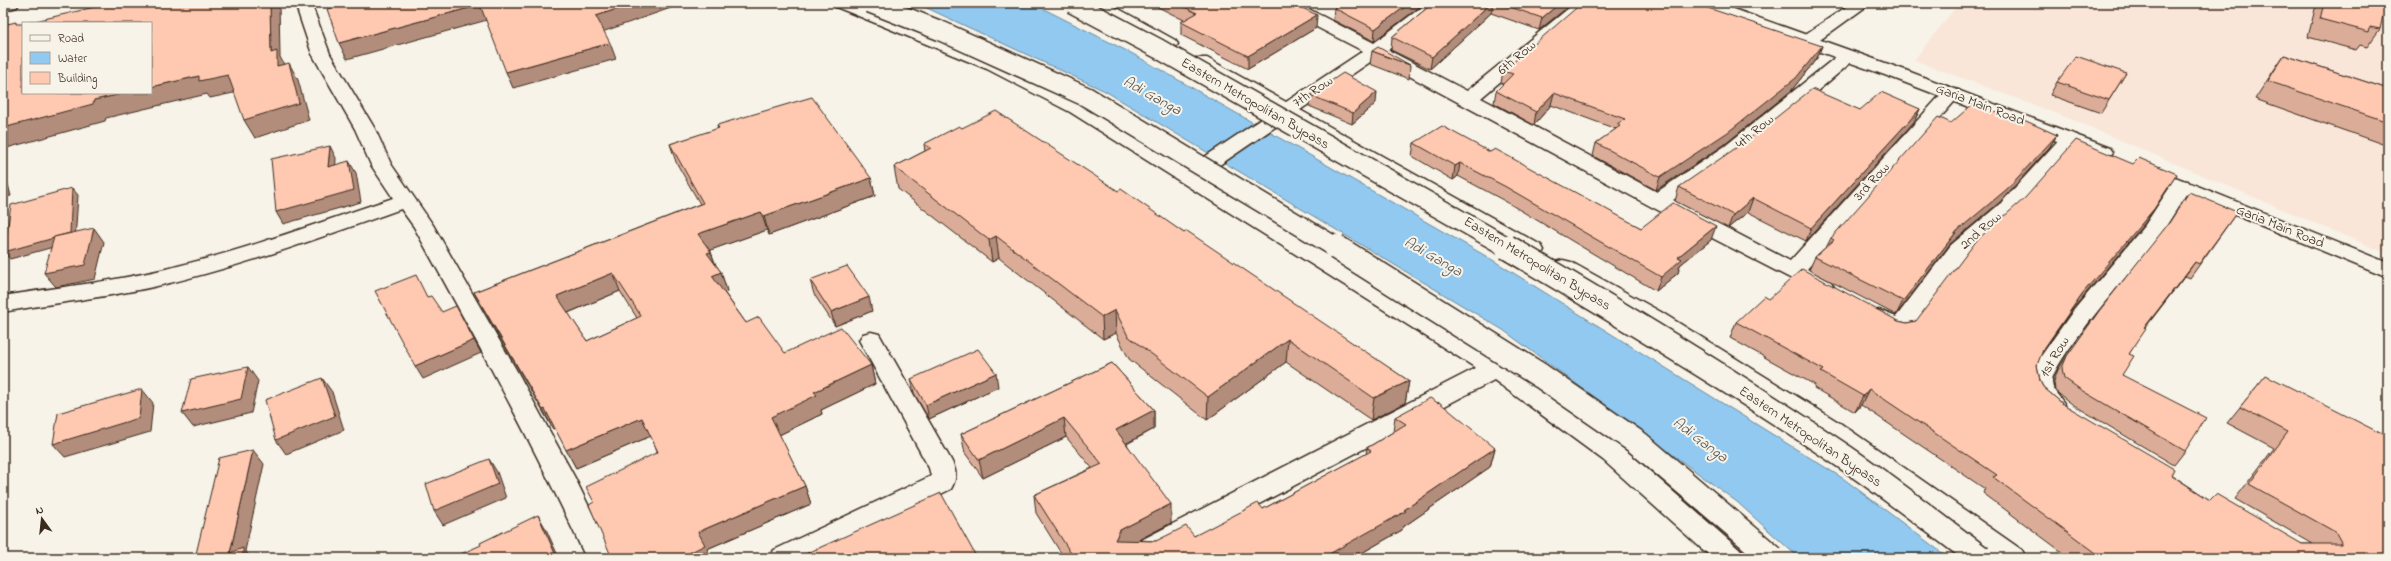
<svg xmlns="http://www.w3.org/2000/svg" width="2391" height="561" font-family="'Indie Flower',sans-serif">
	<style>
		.built { fill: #f9e6d8 }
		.water { fill: #91c9f0; stroke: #6f899c }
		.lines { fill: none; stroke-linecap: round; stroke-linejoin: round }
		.street-casing { stroke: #3b2a1e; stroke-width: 3 }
		.primary-casing { stroke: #3b2a1e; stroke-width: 3 }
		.street { fill: #f7f3e8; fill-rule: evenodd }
		.primary { fill: #f7f3e8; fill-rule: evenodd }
		.primary-bridge-far1-casing { stroke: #3b2a1e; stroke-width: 22; stroke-linecap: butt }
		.primary-bridge-casing { stroke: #3b2a1e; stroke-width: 27; stroke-linecap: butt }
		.primary-bridge-far1 { stroke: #f7f3e8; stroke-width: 19 }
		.primary-bridge { stroke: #f7f3e8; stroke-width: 24 }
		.wall { fill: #dbad98; stroke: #3b2a1e; fill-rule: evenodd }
		.shaded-wall { fill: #b28d7c; stroke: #3b2a1e }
		.building { fill: #ffc9b1; stroke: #3b2a1e; fill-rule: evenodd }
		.labels { text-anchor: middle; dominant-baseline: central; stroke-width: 4; stroke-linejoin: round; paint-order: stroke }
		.street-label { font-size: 14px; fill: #3b2a1e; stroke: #f7f3e8 }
		.water-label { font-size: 15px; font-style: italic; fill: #505252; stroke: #f7f3e8 }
	</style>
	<rect width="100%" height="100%" fill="#f7f3e8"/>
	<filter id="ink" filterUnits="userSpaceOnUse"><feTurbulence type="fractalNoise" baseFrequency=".025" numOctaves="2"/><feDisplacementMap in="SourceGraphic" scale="8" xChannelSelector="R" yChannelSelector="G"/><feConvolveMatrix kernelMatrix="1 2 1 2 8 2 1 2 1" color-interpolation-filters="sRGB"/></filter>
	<g filter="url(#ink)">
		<polygon class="built" points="1959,3 2388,3 2388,254 2068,118 1914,60"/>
		<polygon class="water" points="916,3 1032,3 1133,54 1491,259 1844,479 1949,558 1799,558 1737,502 1503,330 1105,91"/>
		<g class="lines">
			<g class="street-casing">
				<g id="street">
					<polygon points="3,3 19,3 17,7 3,11"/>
					<path d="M 295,3 L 311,3 L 330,54 L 375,129 L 391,164 L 433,225 L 518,373 L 575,478 L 614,558 L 586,558 C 534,445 474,336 414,227 L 401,209 C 319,238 238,268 153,287 C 103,298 53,303 3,312 L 3,296 C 60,287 117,281 174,267 C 248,249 321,222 393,198 L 371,165 L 355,129 L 312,54 Z"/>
					<path d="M 834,3 L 856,3 L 985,55 L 1042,82 L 1084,104 L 1188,168 L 1273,111 L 1195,66 L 1192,62 L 1195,58 L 1207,58 L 1286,102 L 1363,51 L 1278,7 L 1276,3 L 1297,3 L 1374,43 L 1427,3 L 1446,3 L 1388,50 L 1467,91 L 1575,3 L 1593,3 L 1481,98 L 1657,192 L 1725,146 L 1842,52 L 1854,52 L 1857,56 L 1854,60 C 1796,109 1738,159 1673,200 L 1790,261 L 1945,90 L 1959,90 L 1961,94 L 1807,269 L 1831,282 L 1834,287 L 1831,292 L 1823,295 L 1650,206 L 1376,58 L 1300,110 L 1541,245 L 1544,250 L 1541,255 L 1533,257 L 1525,255 L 1287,119 L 1202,177 L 1516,371 L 1621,446 L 1740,550 L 1744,558 L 1712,558 L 1603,460 L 1494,380 L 1157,558 L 1118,558 L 1122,550 L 1476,368 L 1070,112 L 987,69 L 851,13 L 836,7 Z"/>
					<polygon points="1087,3 1108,3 1175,40 1178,44 1175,48 1163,48 1089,7"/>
					<polygon points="1852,3 1871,3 1813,45 1801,45 1798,41 1801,37"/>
					<path d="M 2070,133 L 2077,135 L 2080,139 L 2077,143 L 2015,213 L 1967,255 L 1907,335 C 1894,339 1875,330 1868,318 L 1871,312 L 1879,310 L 1896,317 L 1951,245 L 2001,203 L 2063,135 Z"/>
					<path d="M 2181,180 L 2188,181 L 2191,186 C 2181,202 2171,219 2160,235 C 2142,259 2052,360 2052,382 C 2052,392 2061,397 2065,405 L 2062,411 L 2053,414 L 2044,411 L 2034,402 L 2028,381 L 2034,366 L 2073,311 L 2145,225 L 2174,181 Z"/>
					<polygon points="1563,260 1571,262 1661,312 1840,423 2022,550 2026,558 1991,558 1822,437 1645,324 1555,272 1552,267 1555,262"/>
					<path d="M 871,332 L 879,334 L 951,460 C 957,471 957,478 951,489 L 810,558 L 770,558 L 774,550 L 931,476 L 929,468 L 859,340 L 863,334 Z"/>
				</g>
			</g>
			<g class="primary-casing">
				<g id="primary">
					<polygon points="1693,3 1717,3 1905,70 2110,148 2113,152 2110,156 2103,158 2096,156 1893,78 1695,7"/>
					<polygon points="2143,164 2388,263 2388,278 2136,174 2133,170 2136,166"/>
				</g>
			</g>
			<use href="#street" class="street"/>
			<use href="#primary" class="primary"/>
			<g class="primary-bridge-far1-casing">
				<g id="primary-bridge-far1">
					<polyline points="870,3 941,31 1087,97 1337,248"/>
					<polyline points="1072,3 1159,49 1509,248"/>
				</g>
			</g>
			<g class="primary-bridge-casing">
				<g id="primary-bridge">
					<polyline points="1336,247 1541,376 1638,443 1773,558"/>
					<path d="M 1507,247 C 1621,314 1734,382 1843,456 C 1890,488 1935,524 1981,558"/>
				</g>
			</g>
			<use href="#primary-bridge-far1" class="primary-bridge-far1"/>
			<use href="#primary-bridge" class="primary-bridge"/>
		</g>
		<g class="wall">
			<polygon points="1150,3 1292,3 1316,28 1248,69 1181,35 1181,22 1184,20"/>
			<polygon points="1342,3 1425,3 1374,41 1333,20 1334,8"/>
			<polygon points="1433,3 1573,3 1539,30 1491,13 1430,69 1391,50 1392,37"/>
			<polygon points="2319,3 2369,3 2380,29 2367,47 2360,45 2356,50 2308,37 2315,9"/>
			<polygon points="1822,46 1817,58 1791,91 1724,145 1656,190 1593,156 1596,143 1616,129 1551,105 1534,125 1494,103 1496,91 1503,84 1501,83 1503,71"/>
			<polygon points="1372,51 1410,65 1409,79 1370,64"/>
			<polygon points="2284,55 2388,89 2388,146 2255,99 2272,73"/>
			<polygon points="2126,73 2101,113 2050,95 2057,82"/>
			<polygon points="1310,95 1376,103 1352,124 1309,106"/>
			<polygon points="1920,109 1914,122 1806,241 1748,212 1728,228 1675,201 1679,187 1860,110"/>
			<polygon points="2012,119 2057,135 2049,148 2000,202 1950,244 1896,315 1809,270 1815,257 1827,246 1831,238 1951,123"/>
			<path d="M 717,125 L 871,178 L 875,196 L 769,235 L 767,230 L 710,250 L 716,265 L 721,272 L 727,291 L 724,292 L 746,323 L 785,353 L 871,365 L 875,384 L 821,410 L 822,414 L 779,435 L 805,486 L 811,504 L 707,549 L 594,502 L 658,453 L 651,436 L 576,468 L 555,428 L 553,429 L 484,310 L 474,292 L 700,204 L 676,162 L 670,144 L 718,129 ZM 620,291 L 637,318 L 587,341 L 568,313 Z"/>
			<polygon points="962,128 1118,191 1184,233 1409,381 1405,403 1371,420 1286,362 1207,420 1129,359 1116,333 1103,339 999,258 992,262 898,189 894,167 925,151 924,144"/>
			<polygon points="1414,143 1490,152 1641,228 1711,240 1680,265 1678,273 1656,291 1503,200 1458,176 1453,180 1412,156"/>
			<polygon points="2237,212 2190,278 2185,276 2145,328 2129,354 2122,375 2185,451 2174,465 2072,404 2055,391 2054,381 2058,370 2067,356"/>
			<polygon points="2144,224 2072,310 2041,353 2037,365 2040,381 2043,387 2063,404 2210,500 2302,544 2313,544 2235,499 2274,448 2227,423 2266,375 2388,558 2070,558 1983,493 1985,489 1861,405 1855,412 1814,388 1815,385 1730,338 1736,322 1769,299 1898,321 1907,323 1916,321"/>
			<polygon points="810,280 872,311 835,326 814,294"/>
			<polygon points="1112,363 1154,410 1154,429 1127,444 1171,523 1138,540 1156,541 1194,536 1263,509 1366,454 1367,448 1393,432 1395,417 1495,448 1490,467 1403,527 1402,530 1353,558 1064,558 1036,513 1034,495 1092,468 1066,437 983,478 965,453 961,434"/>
			<polygon points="911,379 998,387 929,419 914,393"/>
		</g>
		<g class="shaded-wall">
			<polygon points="270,3 279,3 280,57 286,68 277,66 271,53"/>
			<polygon points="635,3 685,3 602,32 596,16"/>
			<polygon points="1410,3 1425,3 1374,41 1375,29"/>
			<polygon points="1491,3 1493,3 1491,13 1430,69 1432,57"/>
			<polygon points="1560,3 1573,3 1539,30 1542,18"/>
			<polygon points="480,5 487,20 347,59 339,43"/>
			<polygon points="1317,15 1316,28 1248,69 1248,56"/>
			<polygon points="610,43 616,59 513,88 506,72"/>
			<polygon points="1822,46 1817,58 1791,91 1724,145 1656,190 1660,177"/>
			<polygon points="289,63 298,80 309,120 255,138 244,120"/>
			<polygon points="228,75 238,92 210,98 207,94 106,118 105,121 3,149 3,128 94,100 126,93 151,93 151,87 199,76"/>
			<polygon points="1377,92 1376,103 1352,124 1353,113"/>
			<polygon points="1554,93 1551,105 1534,125 1536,112"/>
			<polygon points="1920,109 1914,122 1806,241 1811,228"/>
			<polygon points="2057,135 2049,148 2000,202 1950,244 1896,315 1903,301 1957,231"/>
			<polygon points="330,146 336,158 335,179 328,167"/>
			<polygon points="349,161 356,173 361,202 283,224 276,212"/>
			<polygon points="1460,163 1458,176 1453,180 1455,166"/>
			<polygon points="3,166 11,196 3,197"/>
			<polygon points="2177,174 2144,224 2072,310 2033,365 2043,350 2082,294"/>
			<polygon points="871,178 875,196 769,235 764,216"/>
			<polygon points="72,188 78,195 75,241 10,259 4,252"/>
			<polygon points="1753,198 1748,212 1728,228 1733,215"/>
			<polygon points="761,212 767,230 705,252 698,234"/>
			<polygon points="1716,226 1711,240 1680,265 1678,273 1656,291 1661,277 1678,257"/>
			<polygon points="94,228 104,242 95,279 56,287 44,273"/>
			<polygon points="996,236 999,258 992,262 989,240"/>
			<polygon points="711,252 717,270 707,253"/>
			<polygon points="2195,262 2185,276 2134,341 2144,328"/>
			<polygon points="721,272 727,291 718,294 712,276"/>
			<polygon points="613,273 620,291 565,314 557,296"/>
			<polygon points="869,297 872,311 835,326 831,312"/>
			<polygon points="1115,310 1116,333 1103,339 1102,317"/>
			<polygon points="1288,339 1286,362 1207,420 1208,397"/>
			<polygon points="474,340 481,353 423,379 415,366"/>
			<polygon points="871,365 875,384 821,410 822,414 777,436 771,417 814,392"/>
			<polygon points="248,367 258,381 251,413 193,427 182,413"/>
			<polygon points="996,373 998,387 929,419 926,405"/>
			<polygon points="322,378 332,392 344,430 286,454 276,440"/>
			<polygon points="1409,381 1405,403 1371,420 1374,398"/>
			<polygon points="142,389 153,403 150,432 65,457 53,444"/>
			<polygon points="1869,389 1861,405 1855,412 1863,396"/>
			<polygon points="545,409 555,428 553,429 543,410"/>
			<polygon points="1154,410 1154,429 1117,448 1116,430"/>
			<polygon points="642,418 651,436 576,468 566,450"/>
			<polygon points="1064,418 1066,437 983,478 979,460"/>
			<polygon points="1495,448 1490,467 1403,527 1402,530 1353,558 1322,558 1404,510"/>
			<polygon points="253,450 264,464 245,551 251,558 234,558 230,553"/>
			<polygon points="489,459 497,472 506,498 443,525 434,511"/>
			<polygon points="805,486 811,504 707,549 711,558 679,558 698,532"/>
			<polygon points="1171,504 1171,523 1121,549 1115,540 1120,530"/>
			<polygon points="538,515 546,529 559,558 557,558"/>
		</g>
		<g class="building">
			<polygon points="110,3 270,3 271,53 277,51 277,66 289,63 299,103 244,120 228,75 199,81 199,76 151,87 151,23 27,23 78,11"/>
			<polygon points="333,3 635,3 596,16 610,43 506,72 480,5 339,43 327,9 335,7"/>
			<polygon points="1176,3 1292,3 1317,15 1248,56 1181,22 1197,13"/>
			<polygon points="1342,3 1410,3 1375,29 1334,8"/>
			<polygon points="1433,3 1491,3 1432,57 1392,37"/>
			<polygon points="1499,3 1560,3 1542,18"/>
			<polygon points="1582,3 1693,3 1822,46 1796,78 1728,132 1660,177 1596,143 1620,126 1617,124 1625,119 1554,93 1536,112 1496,91 1513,74 1503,71"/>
			<polygon points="2324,3 2369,3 2385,7 2380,29 2370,27 2369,32 2320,19"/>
			<polygon points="16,22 16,24 23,24 23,93 126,93 94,100 93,104 3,128 3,25"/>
			<polygon points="1378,47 1410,65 1372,51"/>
			<polygon points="2284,55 2388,89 2388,122 2268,81"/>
			<polygon points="2076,56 2126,73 2109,100 2057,82"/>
			<polygon points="1343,73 1377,92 1353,113 1310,95"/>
			<polygon points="1812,89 1860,110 1881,92 1920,109 1811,228 1753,198 1733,215 1679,187 1749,139"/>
			<path d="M 812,97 L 871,178 L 764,216 L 761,212 L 698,234 L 711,252 L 707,253 L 721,272 L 712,276 L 746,323 L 759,317 L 785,353 L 841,327 L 871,365 L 814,392 L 817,395 L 771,417 L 805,486 L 698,532 L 705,545 L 679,558 L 612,558 L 589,505 L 594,502 L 586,487 L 658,452 L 642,418 L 566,450 L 545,409 L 543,410 L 474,292 L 703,203 L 670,144 L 719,128 L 717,125 ZM 613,273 L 641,316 L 587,341 L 557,296 Z"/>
			<polygon points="1974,103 2012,119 2015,116 2057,135 2007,189 1957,231 1903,301 1815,257 1834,240 1831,238 1938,117 1951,123"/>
			<polygon points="996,111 1118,191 1121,189 1184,233 1187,231 1409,381 1374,398 1288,339 1208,397 1128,336 1115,310 1102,317 996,236 989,240 894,167 931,148 924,144 959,126 962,128"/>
			<polygon points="1442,126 1490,152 1495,149 1641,228 1673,203 1716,226 1678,257 1682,259 1661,277 1506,187 1460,163 1455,166 1414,143"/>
			<polygon points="2076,140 2133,164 2139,158 2177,174 2154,209 2082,294 2043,350 2037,365 2040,381 2043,387 2063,404 2174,469 2171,475 2210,500 2216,494 2302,544 2341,544 2342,542 2337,533 2249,484 2288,432 2240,407 2266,375 2388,437 2388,558 2103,558 1993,477 1997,475 1869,389 1863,396 1821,372 1824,370 1736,322 1764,296 1769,299 1802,269 1898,321 1907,323 1916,321 1977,240 2025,198"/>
			<polygon points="330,146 328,167 349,161 354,190 276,212 271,159"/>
			<polygon points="72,188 70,233 54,237 54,238 4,252 11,205"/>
			<polygon points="2189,192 2237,212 2199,264 2195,262 2144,328 2146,329 2129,354 2134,356 2122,375 2206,418 2185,451 2081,390 2064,378 2062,368 2067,356 2099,311 2169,223"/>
			<polygon points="94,228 85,265 44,273 54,237"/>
			<polygon points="847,266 869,297 831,312 810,280"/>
			<polygon points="416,275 427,297 431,296 442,312 456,306 474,340 415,366 375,291"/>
			<polygon points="978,349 996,373 926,405 911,379"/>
			<polygon points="1112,363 1154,410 1116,430 1171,504 1120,530 1115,540 1156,541 1186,526 1194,536 1258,503 1263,509 1371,451 1367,448 1406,424 1395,417 1430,398 1438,403 1439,402 1495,448 1404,510 1406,511 1322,558 1074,558 1034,495 1102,464 1064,418 979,460 961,434"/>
			<polygon points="248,367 241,399 182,413 191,379"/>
			<polygon points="322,378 335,416 276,440 265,400"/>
			<polygon points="142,389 139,418 53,444 58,413"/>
			<polygon points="253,450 230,553 243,548 243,558 195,558 219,458"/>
			<polygon points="489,459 498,484 434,511 426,484"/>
			<polygon points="941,493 977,558 795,558 810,552"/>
			<polygon points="538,515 557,558 452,558 481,545 480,543"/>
		</g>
	</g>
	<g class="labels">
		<g class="street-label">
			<text transform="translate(1517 58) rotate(-40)">6th Row</text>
			<text transform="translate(1313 92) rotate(-34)">7th Row</text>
			<text transform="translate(1255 104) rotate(30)">Eastern Metropolitan Bypass</text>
			<text transform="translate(1980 105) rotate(21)">Garia Main Road</text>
			<text transform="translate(1755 132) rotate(-40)">4th Row</text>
			<text transform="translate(1872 182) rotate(-48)">3rd Row</text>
			<text transform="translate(2280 227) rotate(22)">Garia Main Road</text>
			<text transform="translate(1981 231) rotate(-41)">2nd Row</text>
			<text transform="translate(1537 264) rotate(31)">Eastern Metropolitan Bypass</text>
			<text transform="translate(2055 357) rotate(-59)">1st Row</text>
			<text transform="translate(1810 437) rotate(34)">Eastern Metropolitan Bypass</text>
		</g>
		<g class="water-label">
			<text transform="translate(1152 96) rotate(29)">Adi Ganga</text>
			<text transform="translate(1433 257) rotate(30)">Adi Ganga</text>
			<text transform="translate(1700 440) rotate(37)">Adi Ganga</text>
		</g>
	</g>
	<rect width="2391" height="561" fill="none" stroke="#f7f3e8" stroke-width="16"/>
	<rect x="8" y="8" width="2375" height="545" fill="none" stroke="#3b2a1e" stroke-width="1.5" filter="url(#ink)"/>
	<rect x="22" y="22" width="130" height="72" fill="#f7f3e8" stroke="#aca397"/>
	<rect x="30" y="35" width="20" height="6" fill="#f7f3e8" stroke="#aca397"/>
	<text x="58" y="42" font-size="12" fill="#3b2a1e">Road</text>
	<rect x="30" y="52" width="20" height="12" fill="#91c9f0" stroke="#aca397"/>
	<text x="58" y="62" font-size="12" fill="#3b2a1e">Water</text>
	<rect x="30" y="72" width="20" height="12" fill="#ffc9b1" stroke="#aca397"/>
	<text x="58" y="82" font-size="12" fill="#3b2a1e">Building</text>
	<g transform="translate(42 519) rotate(345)" stroke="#f7f3e8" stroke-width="3" paint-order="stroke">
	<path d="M0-3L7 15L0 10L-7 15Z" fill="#3b2a1e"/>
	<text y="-6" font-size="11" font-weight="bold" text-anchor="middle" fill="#3b2a1e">N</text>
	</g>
</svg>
